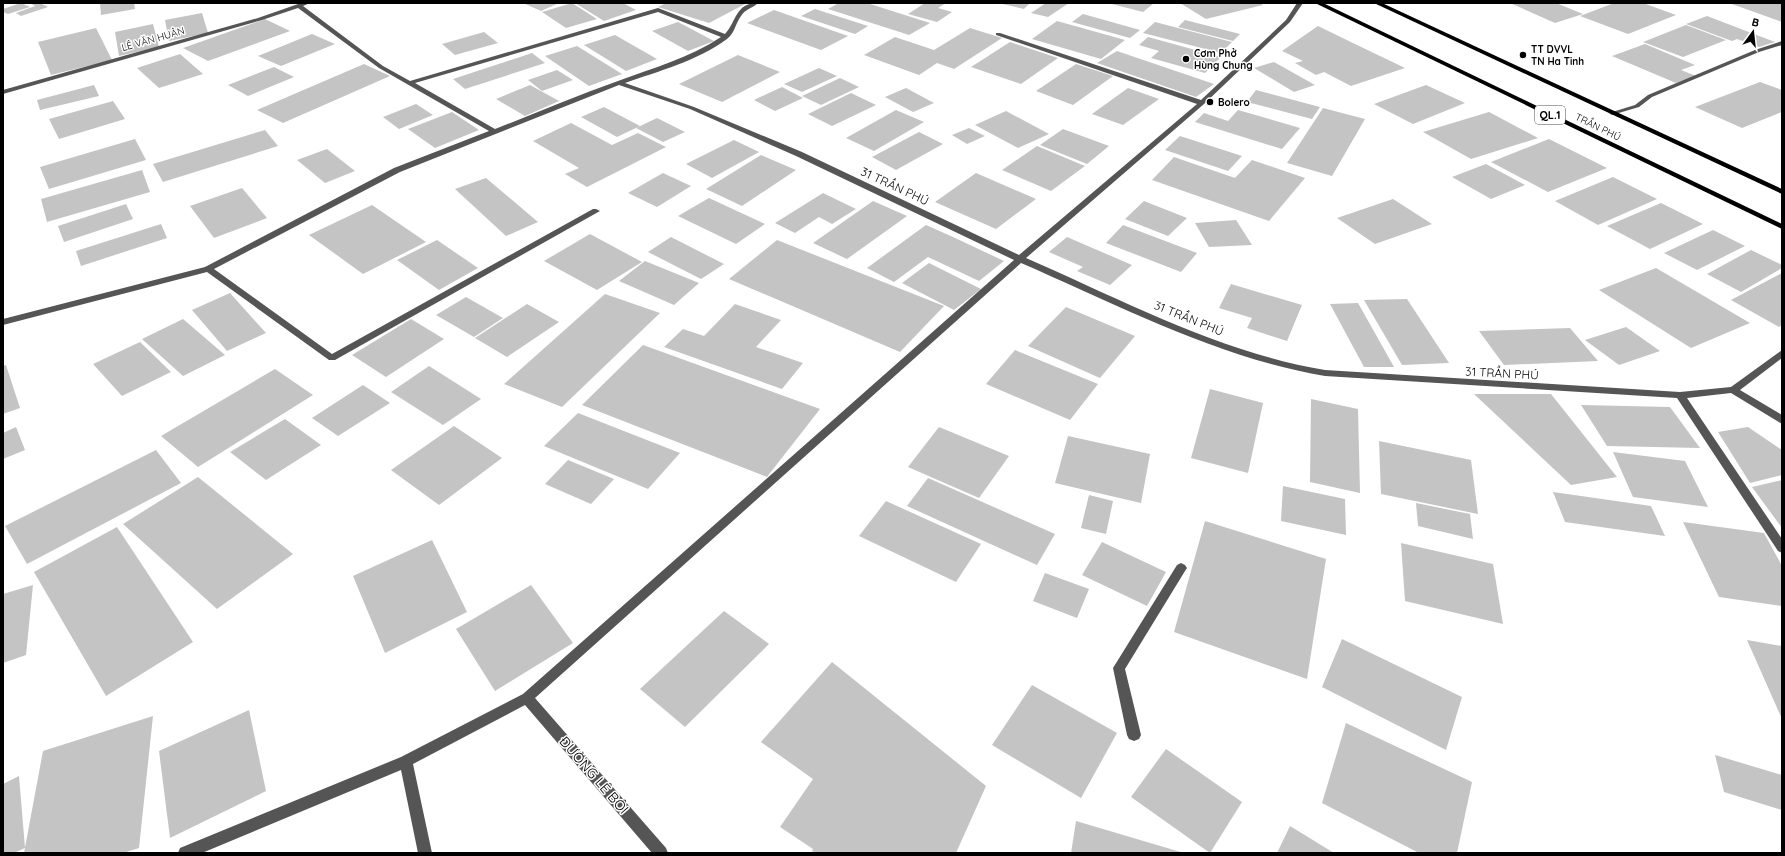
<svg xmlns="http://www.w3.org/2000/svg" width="1785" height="856" font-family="Quicksand,sans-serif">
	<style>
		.building { fill: #c4c4c4 }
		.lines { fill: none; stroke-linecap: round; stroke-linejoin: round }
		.minor { fill: #555; fill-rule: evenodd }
		.major { fill: #000; fill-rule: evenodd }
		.poi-dot { fill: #000; stroke: #fff; stroke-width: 1.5 }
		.labels { text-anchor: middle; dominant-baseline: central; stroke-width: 3; stroke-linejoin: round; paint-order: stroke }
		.far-street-label { font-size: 10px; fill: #000; stroke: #fff }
		.far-poi-label { font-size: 10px; font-weight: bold; fill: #000; stroke: #fff; text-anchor: start }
		.shield { fill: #fff; stroke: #4c4c4c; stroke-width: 1 }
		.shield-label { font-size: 11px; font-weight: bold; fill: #000 }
		.street-label { font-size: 12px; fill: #000; stroke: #fff }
		.near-street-label { font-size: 14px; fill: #000; stroke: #fff }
	</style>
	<rect width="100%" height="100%" fill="#fff"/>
	<g class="building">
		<polygon points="21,3 30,7 8,14 3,12 3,9"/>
		<polygon points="30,3 40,3 48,7 21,16 16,13 35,6"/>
		<polygon points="100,3 134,3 135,9 101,15"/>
		<polygon points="523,3 559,3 541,11"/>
		<polygon points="572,3 597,19 566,28 542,12"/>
		<polygon points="575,3 623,3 636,10 604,21"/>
		<polygon points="666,3 747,3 709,23 658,7"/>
		<polygon points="839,3 867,3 930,23 909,35 828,9"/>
		<polygon points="925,3 946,3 938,8 952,12 937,22 908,14"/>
		<polygon points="998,3 1030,3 1024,9"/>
		<polygon points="1046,3 1069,3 1048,17 1031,13"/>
		<polygon points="1108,3 1154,3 1143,12"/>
		<polygon points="1180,3 1260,3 1263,5 1206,19"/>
		<polygon points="1510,3 1556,3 1583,14 1555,23"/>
		<polygon points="1614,3 1643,3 1676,15 1628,34 1580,16"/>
		<polygon points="1729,3 1782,4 1782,22"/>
		<polygon points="815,9 868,26 855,34 801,16"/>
		<polygon points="774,10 848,36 821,50 747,23"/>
		<polygon points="202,13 208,33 169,41 165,20"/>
		<polygon points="1083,14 1140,30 1130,38 1072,22"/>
		<polygon points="1707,16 1775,42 1759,47 1737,39 1732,41 1686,24"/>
		<polygon points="265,19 290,31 208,61 183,48"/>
		<polygon points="1185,20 1240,34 1233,41 1178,27"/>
		<polygon points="1057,21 1125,40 1101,59 1032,39"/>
		<polygon points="678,22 714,41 688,51 652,31"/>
		<polygon points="1155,22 1232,42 1221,53 1143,33"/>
		<polygon points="153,24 159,47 119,56 115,32"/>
		<polygon points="1686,25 1726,40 1683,57 1643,42"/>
		<polygon points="1318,26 1355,44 1405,68 1351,86 1324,72 1316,75 1295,63 1303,61 1282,51"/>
		<polygon points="96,28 112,60 51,75 38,42"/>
		<polygon points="970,28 1002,38 954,69 937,63 919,75 864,55 895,37 934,50"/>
		<polygon points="484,32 498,43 455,55 442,44"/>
		<polygon points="312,34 335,44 281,66 258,56"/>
		<polygon points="615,35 657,59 626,71 584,45"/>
		<polygon points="1148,37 1221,57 1205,73 1151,58 1159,51 1139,45"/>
		<polygon points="1010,42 1058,58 1021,84 971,67"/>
		<polygon points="1645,44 1695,65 1681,70 1696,76 1676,83 1612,56"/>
		<polygon points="577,46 622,74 589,86 545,56"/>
		<polygon points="1117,51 1214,84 1196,97 1097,63"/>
		<polygon points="532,53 545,63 465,89 453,79"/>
		<polygon points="180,54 203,74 159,88 137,68"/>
		<polygon points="738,55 780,72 722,102 679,84"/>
		<polygon points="1274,62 1315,85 1294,92 1254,68"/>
		<polygon points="364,64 390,76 283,123 257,110"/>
		<polygon points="1076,64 1113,76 1073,105 1036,91"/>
		<polygon points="274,67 294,77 248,96 228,85"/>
		<polygon points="819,68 837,76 802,92 784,84"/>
		<polygon points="557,70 573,80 542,91 528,80"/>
		<polygon points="840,78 859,87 821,105 802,96"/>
		<polygon points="1760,82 1782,90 1782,112 1742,128 1695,107"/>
		<polygon points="94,85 99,96 40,110 37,100"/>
		<polygon points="530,85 559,101 525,116 496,99"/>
		<polygon points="1426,85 1465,103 1413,124 1374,104"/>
		<polygon points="782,87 803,98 775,111 754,100"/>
		<polygon points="906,88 934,103 913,112 885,97"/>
		<polygon points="1128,88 1159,99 1123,125 1092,114"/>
		<polygon points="1256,90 1320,107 1312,119 1247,102"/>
		<polygon points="851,93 876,105 832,126 808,114"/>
		<polygon points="113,101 125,119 59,139 49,119"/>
		<polygon points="416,104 433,115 399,129 383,117"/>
		<polygon points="604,107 640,126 617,137 581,117"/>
		<polygon points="1323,108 1365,119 1332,176 1287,163"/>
		<polygon points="896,110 924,122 874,151 846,138"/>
		<polygon points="1238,110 1300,128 1282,149 1195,122 1204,113 1228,121"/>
		<polygon points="1006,111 1049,134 1018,148 975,125"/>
		<polygon points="452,112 479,130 435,148 408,129"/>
		<polygon points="1489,112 1538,138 1471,159 1423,132"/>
		<polygon points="657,118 685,132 663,142 636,128"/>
		<polygon points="571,123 612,145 638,133 666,147 587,187 565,174 579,168 533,141"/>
		<polygon points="969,128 985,136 967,144 952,135"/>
		<polygon points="1063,129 1109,146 1087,164 1040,145"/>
		<polygon points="265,130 278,146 163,182 153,164"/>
		<polygon points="919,132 943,144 896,170 872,157"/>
		<polygon points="1180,136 1242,156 1228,171 1165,150"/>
		<polygon points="135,139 146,160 49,189 40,167"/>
		<polygon points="1549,139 1607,168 1548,192 1491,162"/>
		<polygon points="734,140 759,152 712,178 686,164"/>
		<polygon points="1037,146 1085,166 1051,191 1002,170"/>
		<polygon points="327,149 355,171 325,183 297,160"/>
		<polygon points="761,155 796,170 742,206 706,189"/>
		<polygon points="1174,157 1235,178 1252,160 1305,178 1269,221 1152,180"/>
		<polygon points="1486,164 1525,185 1491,199 1452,177"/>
		<polygon points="142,170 150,192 47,222 41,199"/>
		<polygon points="663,173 691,186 657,207 628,193"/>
		<polygon points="976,173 1036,199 996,229 935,202"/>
		<polygon points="1613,177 1657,199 1598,225 1555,201"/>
		<polygon points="486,178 538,222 506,236 455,189"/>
		<polygon points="242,188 267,218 214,238 190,206"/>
		<polygon points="823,193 856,209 832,224 819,217 795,233 775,223"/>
		<polygon points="709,198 765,224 736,244 678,216"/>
		<polygon points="1393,199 1432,224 1375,244 1337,218"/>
		<polygon points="873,201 907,216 847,259 813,243"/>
		<polygon points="1144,201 1187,218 1168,236 1125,219"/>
		<polygon points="1661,203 1703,224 1650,249 1607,226"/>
		<polygon points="126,204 133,219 64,242 58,226"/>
		<polygon points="372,205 426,242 363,274 309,235"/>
		<polygon points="1236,220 1252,245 1209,247 1195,223"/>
		<polygon points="161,224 167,238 81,266 76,251"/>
		<polygon points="926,225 953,237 1004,261 979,281 928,257 894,282 867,268"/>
		<polygon points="1123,225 1197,253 1181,272 1106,243"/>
		<polygon points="1713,230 1745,246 1697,270 1664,253"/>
		<polygon points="590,234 642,262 597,290 544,261"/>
		<polygon points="671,237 724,264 701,279 648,252"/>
		<polygon points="1067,237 1132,265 1110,285 1077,271 1083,267 1049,252"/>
		<polygon points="437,240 478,268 439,290 397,260"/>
		<polygon points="777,240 944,306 900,352 729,279"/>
		<polygon points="1751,250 1782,265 1782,268 1741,292 1707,274"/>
		<polygon points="645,261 699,283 674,305 619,281"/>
		<polygon points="929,263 981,289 954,310 902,283"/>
		<polygon points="1656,268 1750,323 1691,348 1599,290"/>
		<polygon points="1782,273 1782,325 1779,327 1731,300"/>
		<polygon points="1231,284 1302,305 1287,341 1247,328 1252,318 1219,308"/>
		<polygon points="230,293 266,333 227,351 192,310"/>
		<polygon points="605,294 660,313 562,407 504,384"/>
		<polygon points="466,297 503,318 474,337 436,315"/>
		<polygon points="1407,299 1449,363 1402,365 1364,300"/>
		<polygon points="1358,303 1394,367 1364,367 1330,304"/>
		<polygon points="527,304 559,322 507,357 475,338"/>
		<polygon points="735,304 781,320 756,347 803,363 782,389 664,347 683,329 704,336"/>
		<polygon points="1066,307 1135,336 1100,378 1028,346"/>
		<polygon points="183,319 225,355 183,376 142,339"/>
		<polygon points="411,319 444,339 386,377 352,355"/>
		<polygon points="1626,327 1660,351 1619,365 1585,340"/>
		<polygon points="1570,328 1598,361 1504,365 1479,331"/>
		<polygon points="140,342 171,372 122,396 93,364"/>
		<polygon points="643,345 820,409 767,477 582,405"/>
		<polygon points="1015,350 1098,384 1070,420 986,384"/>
		<polygon points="6,365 20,408 3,414 3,366"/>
		<polygon points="429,366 481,399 443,425 391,392"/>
		<polygon points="275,369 313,395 198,467 161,436"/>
		<polygon points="363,385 390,403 338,436 312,418"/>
		<polygon points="1210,389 1263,403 1248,473 1191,458"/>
		<polygon points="1474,394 1551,394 1617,477 1571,485"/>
		<polygon points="1311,399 1358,409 1360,493 1310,482"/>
		<polygon points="1581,405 1670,407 1700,448 1607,446"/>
		<polygon points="578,413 680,453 648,489 544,446"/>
		<polygon points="285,419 321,445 266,480 230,452"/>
		<polygon points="454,426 502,458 439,505 391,470"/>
		<polygon points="16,427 25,450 3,459 3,433"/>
		<polygon points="939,427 1009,456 979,498 908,467"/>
		<polygon points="1748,427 1782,450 1782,475 1750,483 1718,432"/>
		<polygon points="1068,436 1150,454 1141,503 1055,483"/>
		<polygon points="1379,441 1471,460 1478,514 1381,494"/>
		<polygon points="156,450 181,483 27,564 5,526"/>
		<polygon points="1613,452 1685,461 1708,507 1633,497"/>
		<polygon points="568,460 614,479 591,504 545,484"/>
		<polygon points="198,477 293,554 217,609 123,524"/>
		<polygon points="928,478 1055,534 1037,565 907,506"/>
		<polygon points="1782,480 1782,528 1752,487"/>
		<polygon points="1283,486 1345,499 1346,535 1281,521"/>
		<polygon points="1553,492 1651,506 1665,536 1565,522"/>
		<polygon points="1089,495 1113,501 1106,534 1081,528"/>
		<polygon points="886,501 981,544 956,582 859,536"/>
		<polygon points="1416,503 1470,514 1473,539 1418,526"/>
		<polygon points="1205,521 1326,559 1307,679 1174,632"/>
		<polygon points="1683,522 1764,533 1782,566 1782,606 1719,597"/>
		<polygon points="117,527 193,642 106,696 34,572"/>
		<polygon points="432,540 467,612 385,653 353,576"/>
		<polygon points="1102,542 1166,572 1147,606 1082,575"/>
		<polygon points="1401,543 1493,564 1503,624 1405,601"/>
		<polygon points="1045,573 1089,589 1077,618 1033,601"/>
		<polygon points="33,585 26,655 3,663 3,594"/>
		<polygon points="531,585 573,643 495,691 456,629"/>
		<polygon points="724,611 769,644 685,727 640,689"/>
		<polygon points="1342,639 1462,697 1446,750 1322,687"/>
		<polygon points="1747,640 1782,646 1782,719"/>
		<polygon points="832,662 986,786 956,853 816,853 812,851 813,849 780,827 813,779 761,742"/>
		<polygon points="1032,685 1117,733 1081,798 992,745"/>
		<polygon points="249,710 266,791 170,838 159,751"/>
		<polygon points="153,716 139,848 123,853 24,853 43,751"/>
		<polygon points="1346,723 1472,782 1457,853 1419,853 1322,803"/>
		<polygon points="1166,749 1242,802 1210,853 1131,797"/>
		<polygon points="1715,755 1782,775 1782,810 1724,792"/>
		<polygon points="19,776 25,848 14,853 3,853 3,784"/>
		<polygon points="1076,821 1184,853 1071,853"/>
		<polygon points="1290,826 1334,853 1277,853"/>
	</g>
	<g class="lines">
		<g class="minor">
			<path d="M 301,3 L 310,3 L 303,6 L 383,66 L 410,81 L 658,8 L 725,34 C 737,21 735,3 758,3 C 753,8 745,9 741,16 C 735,24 735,33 727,39 C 697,61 659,71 625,83 L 694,107 L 802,152 L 1019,255 L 1197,104 L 996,35 L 996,33 L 1000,33 L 1201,100 L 1286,20 L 1297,3 L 1303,3 L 1290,22 L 1204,104 L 1026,258 C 1120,299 1224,354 1325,370 L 1680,392 L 1731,387 L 1782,350 L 1782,358 L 1740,390 L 1782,415 L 1782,424 L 1731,393 L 1687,398 L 1782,539 L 1782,553 L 1778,551 L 1677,398 L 1325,376 C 1221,359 1118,305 1021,263 L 535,698 L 666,848 L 668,853 L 652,853 L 525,705 L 413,764 L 432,853 L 418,853 L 401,770 L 202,853 L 178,853 L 180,848 L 401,757 L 523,694 L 1014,260 L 796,156 L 690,109 L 619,85 L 400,172 L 214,269 L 332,354 L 593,209 L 596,209 L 600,211 L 335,360 L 329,360 L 207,272 L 3,325 L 3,319 L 205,267 L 394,168 L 489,131 L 379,68 L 298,8 L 262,20 L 3,94 L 3,90 L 258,18 ZM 658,12 L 721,37 C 689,58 653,68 618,81 C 576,96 536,113 495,129 L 415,83 Z"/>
			<polygon points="1782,41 1782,45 1759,52 1652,97 1639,107 1612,115 1609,113 1635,105 1648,95 1755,50"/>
			<polygon points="1181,563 1185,565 1187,568 1185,571 1125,669 1141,735 1139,739 1134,741 1129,739 1127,735 1113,668 1177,565"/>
		</g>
		<g class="major">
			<polygon points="1315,3 1323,3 1782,224 1782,229"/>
			<polygon points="1374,3 1382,3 1782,189 1782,194"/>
		</g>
	</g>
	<g class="poi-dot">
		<circle cx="1523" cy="55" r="4"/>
		<circle cx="1186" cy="59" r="4"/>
		<circle cx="1210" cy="102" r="4"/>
	</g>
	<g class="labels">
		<g class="far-street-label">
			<text transform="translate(153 39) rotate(-16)">LÊ VĂN HUÂN</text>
			<text transform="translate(1598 127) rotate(26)">TRẦN PHÚ</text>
		</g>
		<g class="far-poi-label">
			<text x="1531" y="49">TT DVVL<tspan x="1531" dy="12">TN Ha Tinh</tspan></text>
			<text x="1194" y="53">Cơm Phở<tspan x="1194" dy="12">Hùng Chung</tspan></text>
			<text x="1218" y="102">Bolero</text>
		</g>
		<rect class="shield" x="1535" y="106" width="30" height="18" rx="3"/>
		<g class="shield-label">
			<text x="1550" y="115">QL.1</text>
		</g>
		<g class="street-label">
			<text transform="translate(895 186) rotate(25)">31 TRẦN PHÚ</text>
			<text transform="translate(1189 318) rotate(22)">31 TRẦN PHÚ</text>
			<text transform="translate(1502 373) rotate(3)">31 TRẦN PHÚ</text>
		</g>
		<g class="near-street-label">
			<text transform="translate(594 775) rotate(49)">ĐƯỜNG LÊ BÔI</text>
		</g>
	</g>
	<rect width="1785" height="856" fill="none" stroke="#000000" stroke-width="8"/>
	<g transform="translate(1753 32) rotate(15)" stroke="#ffffff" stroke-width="3" paint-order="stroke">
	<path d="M0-3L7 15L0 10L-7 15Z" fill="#000000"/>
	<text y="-6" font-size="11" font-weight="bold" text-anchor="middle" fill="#000000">B</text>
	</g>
</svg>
